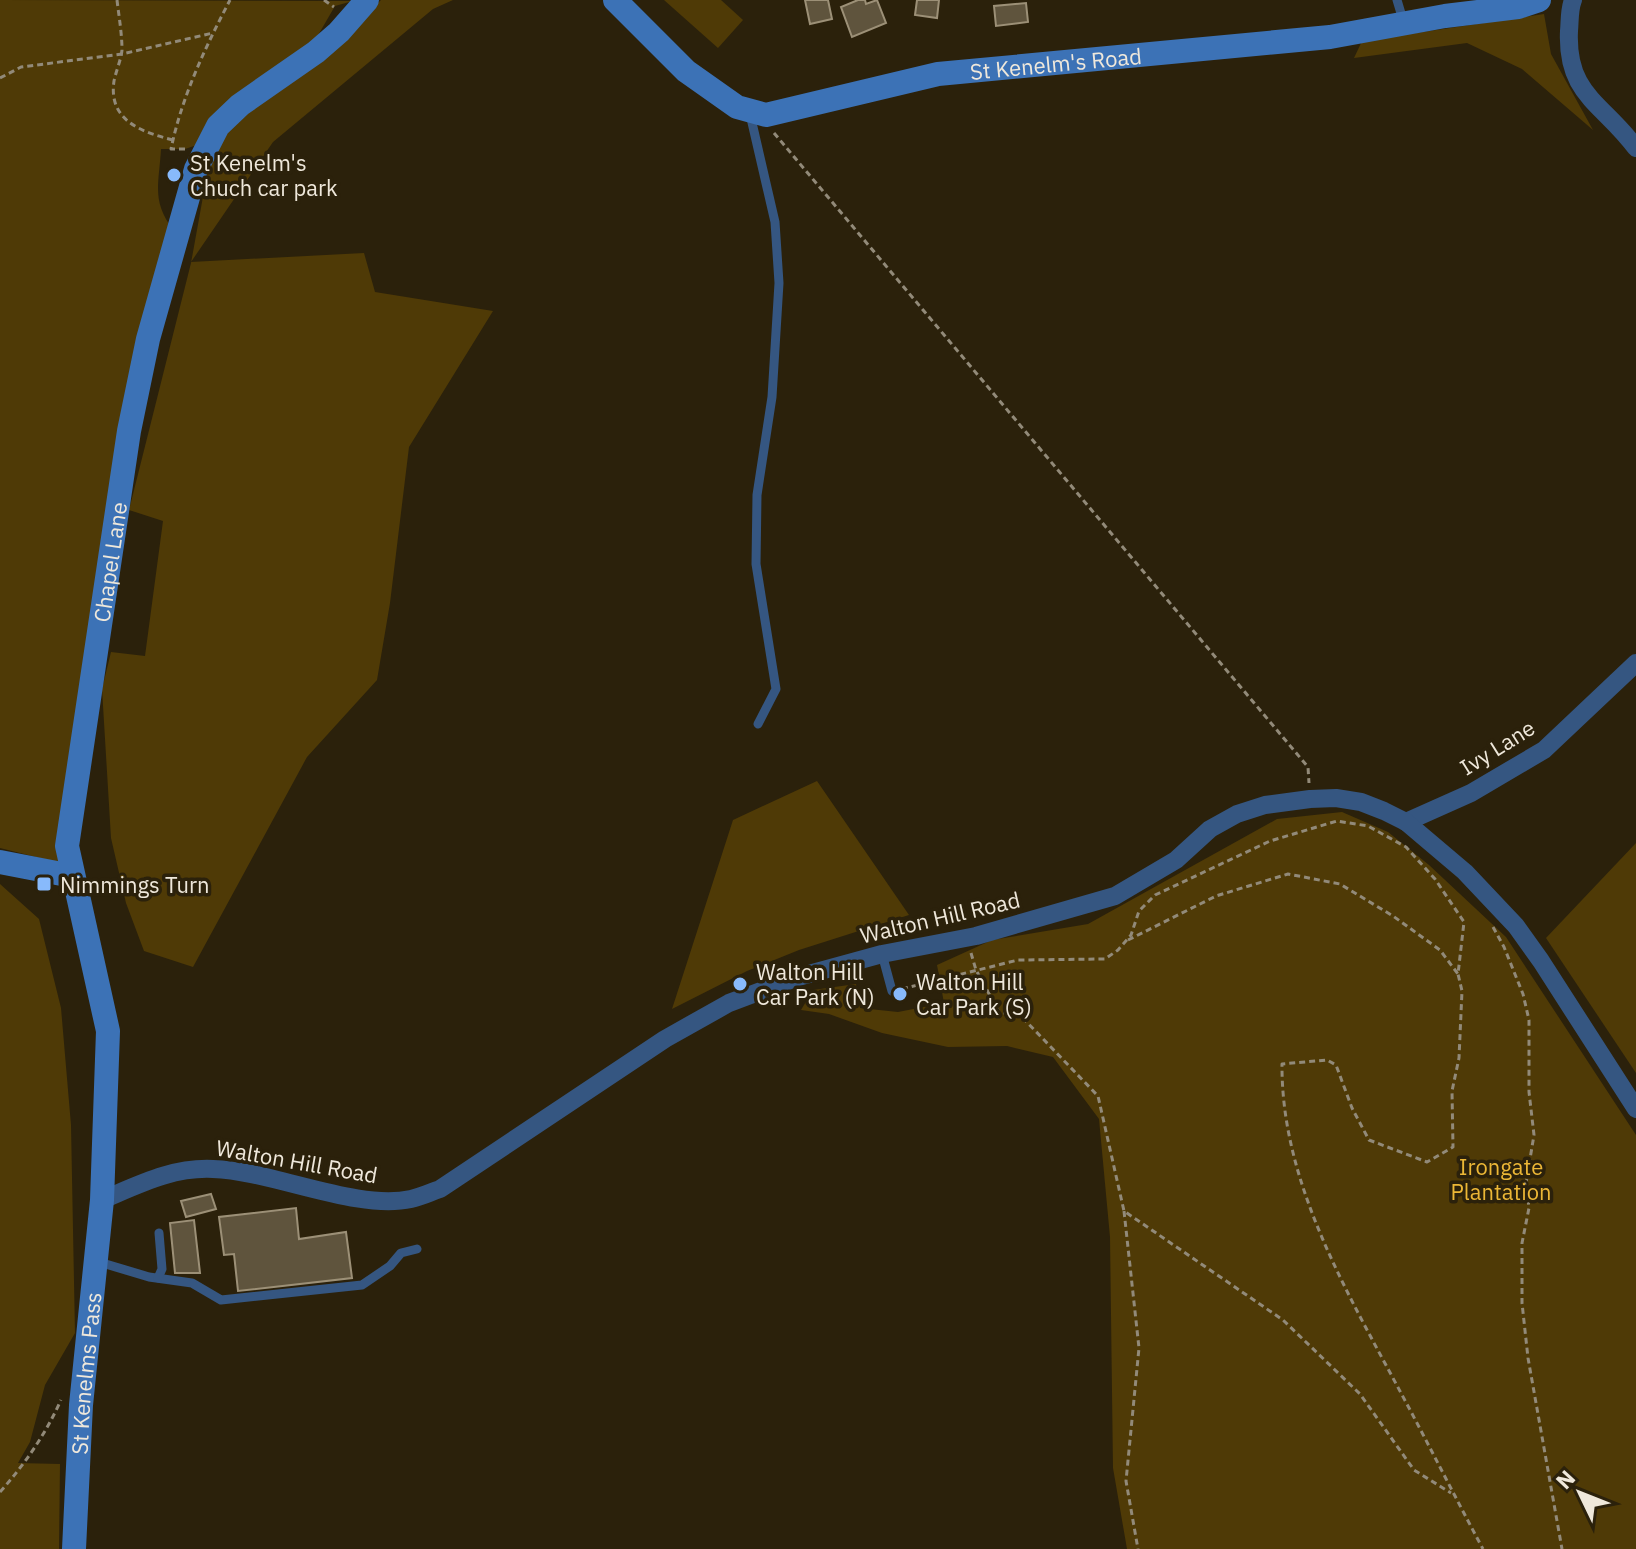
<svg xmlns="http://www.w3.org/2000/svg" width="1636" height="1549" font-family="'IBM Plex Sans',sans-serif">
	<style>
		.green { fill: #4f3a06 }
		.building { fill: #5f543d; stroke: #9c9077; stroke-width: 2 }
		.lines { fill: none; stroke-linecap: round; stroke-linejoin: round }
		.path { stroke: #928a79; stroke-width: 3; stroke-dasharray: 6 4; stroke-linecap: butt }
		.lane { stroke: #355681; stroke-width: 9 }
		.street { stroke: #355681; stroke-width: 18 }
		.secondary { stroke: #3c72b6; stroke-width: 24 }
		.poi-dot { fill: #88bafc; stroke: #2b210b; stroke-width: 3 }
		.labels { text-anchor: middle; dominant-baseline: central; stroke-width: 7; stroke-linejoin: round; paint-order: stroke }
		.street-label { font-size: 22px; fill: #efe8db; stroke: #2b210b }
		.poi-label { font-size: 22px; fill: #efe8db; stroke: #2b210b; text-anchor: start }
		.park-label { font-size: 22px; fill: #ecb736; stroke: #2b210b }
	</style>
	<rect width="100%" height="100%" fill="#2b210b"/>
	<g class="green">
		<path d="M 0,0 L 353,1 L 335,6 L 317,37 L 197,145 L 185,149 L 161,149 C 159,185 151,201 174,231 L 60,863 L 0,848 Z"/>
		<polygon points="381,0 453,0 433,9 273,142 191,262 364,253 375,292 493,311 409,447 390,603 377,680 307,757 193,967 144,951 126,903 111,838 102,689 111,652 145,656 163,521 129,510 191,263 210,158 227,127 352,28"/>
		<polygon points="664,0 721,0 743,20 718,48"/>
		<polygon points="1544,14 1551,54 1593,130 1522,69 1467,43 1354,58 1362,41"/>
		<polygon points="817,781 909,915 799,950 747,971 672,1009 733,820"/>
		<polygon points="1342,812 1388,832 1429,865 1506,937 1636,1135 1636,1549 1127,1549 1113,1468 1110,1237 1099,1119 1053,1057 1007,1046 948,1047 882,1033 829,1014 801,1010 813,990 856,984 860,1008 898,1012 944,1003 937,965 992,940 1088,924 1277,819"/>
		<polygon points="1636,843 1636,1073 1546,938"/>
		<polygon points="0,884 39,919 61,1008 71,1125 75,1333 45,1385 30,1442 18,1463 60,1464 59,1549 0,1549"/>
	</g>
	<g class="building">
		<polygon points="805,0 828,0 832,19 810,24"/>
		<polygon points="858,0 865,0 866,4 877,0 886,23 852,37 841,7"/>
		<polygon points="917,0 939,0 937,18 915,15"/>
		<polygon points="1026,3 1028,22 996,26 994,6"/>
		<polygon points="211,1194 216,1209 186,1217 181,1201"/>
		<polygon points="296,1208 299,1239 346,1232 352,1278 238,1291 234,1254 224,1255 219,1217"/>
		<polygon points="194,1220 200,1273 175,1273 170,1223"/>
	</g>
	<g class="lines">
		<g class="path">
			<path d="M 117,0 C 119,17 122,34 122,50 C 121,60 116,71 114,81 C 108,121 142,132 173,140"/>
			<polyline points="324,0 334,7"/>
			<polyline points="0,78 21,67 122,54 213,33"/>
			<polyline points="774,133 1308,767 1309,783"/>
			<path d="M 185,149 L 171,149 C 182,96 205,48 230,0"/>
			<polyline points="1493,927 1504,947 1523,994 1529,1020 1529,1092 1534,1135 1526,1183 1529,1208 1522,1243 1522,1303 1528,1358 1562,1549"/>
			<polyline points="1128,940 1216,896 1288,874 1340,884 1393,916 1440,950 1458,974"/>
			<polyline points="971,953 976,970 999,1012 1021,1016 1098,1096 1124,1211 1283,1320 1360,1394 1414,1470 1451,1493"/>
			<path d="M 902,989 L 1018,960 L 1105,959 L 1118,950 L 1131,935 L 1139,911 L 1155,895 L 1270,841 L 1337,821 L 1368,826 L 1406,847 L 1435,879 L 1464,922 L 1458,974 L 1462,991 L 1459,1058 L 1452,1091 L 1453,1147 L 1427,1162 L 1369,1140 L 1352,1108 L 1336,1065 L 1327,1060 L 1282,1064 C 1281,1182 1347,1292 1401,1393 C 1429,1445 1455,1497 1483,1549"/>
			<polyline points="1124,1211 1139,1348 1126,1481 1138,1549"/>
			<path d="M 0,1492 C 25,1464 45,1435 61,1400"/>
		</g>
		<g class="lane">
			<polyline points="1397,0 1403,20"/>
			<polyline points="750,114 775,222 779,283 772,397 757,495 756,564 776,689 758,724"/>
			<polyline points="882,954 892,991"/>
			<polyline points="99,1262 149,1277 192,1283 221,1300 362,1285 390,1266 401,1253 417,1249"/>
			<polyline points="158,1278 162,1269 159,1233"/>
		</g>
		<g class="street">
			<path d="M 1573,0 C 1569,10 1570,21 1569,31 C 1566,95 1603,103 1636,148"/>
			<polyline points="1406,822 1471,793 1544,750 1636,663"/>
			<path d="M 102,1200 C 138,1185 172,1167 213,1169 C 273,1171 356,1211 411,1199 C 421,1197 431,1192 440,1189 L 665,1039 L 729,1003 L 798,977 L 882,954 L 976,936 L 1115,896 L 1176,860 L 1210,829 L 1237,814 L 1265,805 L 1310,799 L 1336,798 L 1361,802 L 1384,811 L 1406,822 L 1465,872 L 1516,926 L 1541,961 L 1636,1109"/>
		</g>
		<g class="secondary">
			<path id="s1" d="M 615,0 L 686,71 L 737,107 L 766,115 L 938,74 L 1330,37 L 1445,16 L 1518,7 L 1539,0"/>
			<polyline points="0,862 72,876"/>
			<path id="s2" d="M 74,1549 L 81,1405 L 102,1200 L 108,1031 L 67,846 L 129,431 L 148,339 L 196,169 L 218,126 L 240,105 L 316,52 L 339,32 L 367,0"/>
		</g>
	</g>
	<g class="poi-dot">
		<circle cx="174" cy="175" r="8"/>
		<rect x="36" y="876" width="16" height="16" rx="4"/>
		<circle cx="740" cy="984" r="8"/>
		<circle cx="900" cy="994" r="8"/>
	</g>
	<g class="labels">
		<g class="street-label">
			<text stroke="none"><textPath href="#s1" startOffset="488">St Kenelm's Road</textPath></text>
			<text stroke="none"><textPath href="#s2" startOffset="996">Chapel Lane</textPath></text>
			<text transform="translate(1497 747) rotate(-32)">Ivy Lane</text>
			<text transform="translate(940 917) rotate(-13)">Walton Hill Road</text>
			<text transform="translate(297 1161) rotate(10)">Walton Hill Road</text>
			<text stroke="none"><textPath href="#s2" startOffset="176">St Kenelms Pass</textPath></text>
		</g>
		<g class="poi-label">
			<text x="190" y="162">St Kenelm's<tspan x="190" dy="25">Chuch car park</tspan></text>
			<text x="60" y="884">Nimmings Turn</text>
			<text x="756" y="971">Walton Hill<tspan x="756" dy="25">Car Park (N)</tspan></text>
			<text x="916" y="981">Walton Hill<tspan x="916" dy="25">Car Park (S)</tspan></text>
		</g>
		<g class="park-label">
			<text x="1501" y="1166">Irongate<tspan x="1501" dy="25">Plantation</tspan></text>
		</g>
	</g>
	<g transform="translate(1580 1493) rotate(313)" stroke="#2b210b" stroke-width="6" paint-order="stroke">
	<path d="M0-6L14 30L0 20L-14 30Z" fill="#efe8db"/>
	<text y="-12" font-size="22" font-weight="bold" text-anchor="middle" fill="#efe8db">N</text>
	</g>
</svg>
